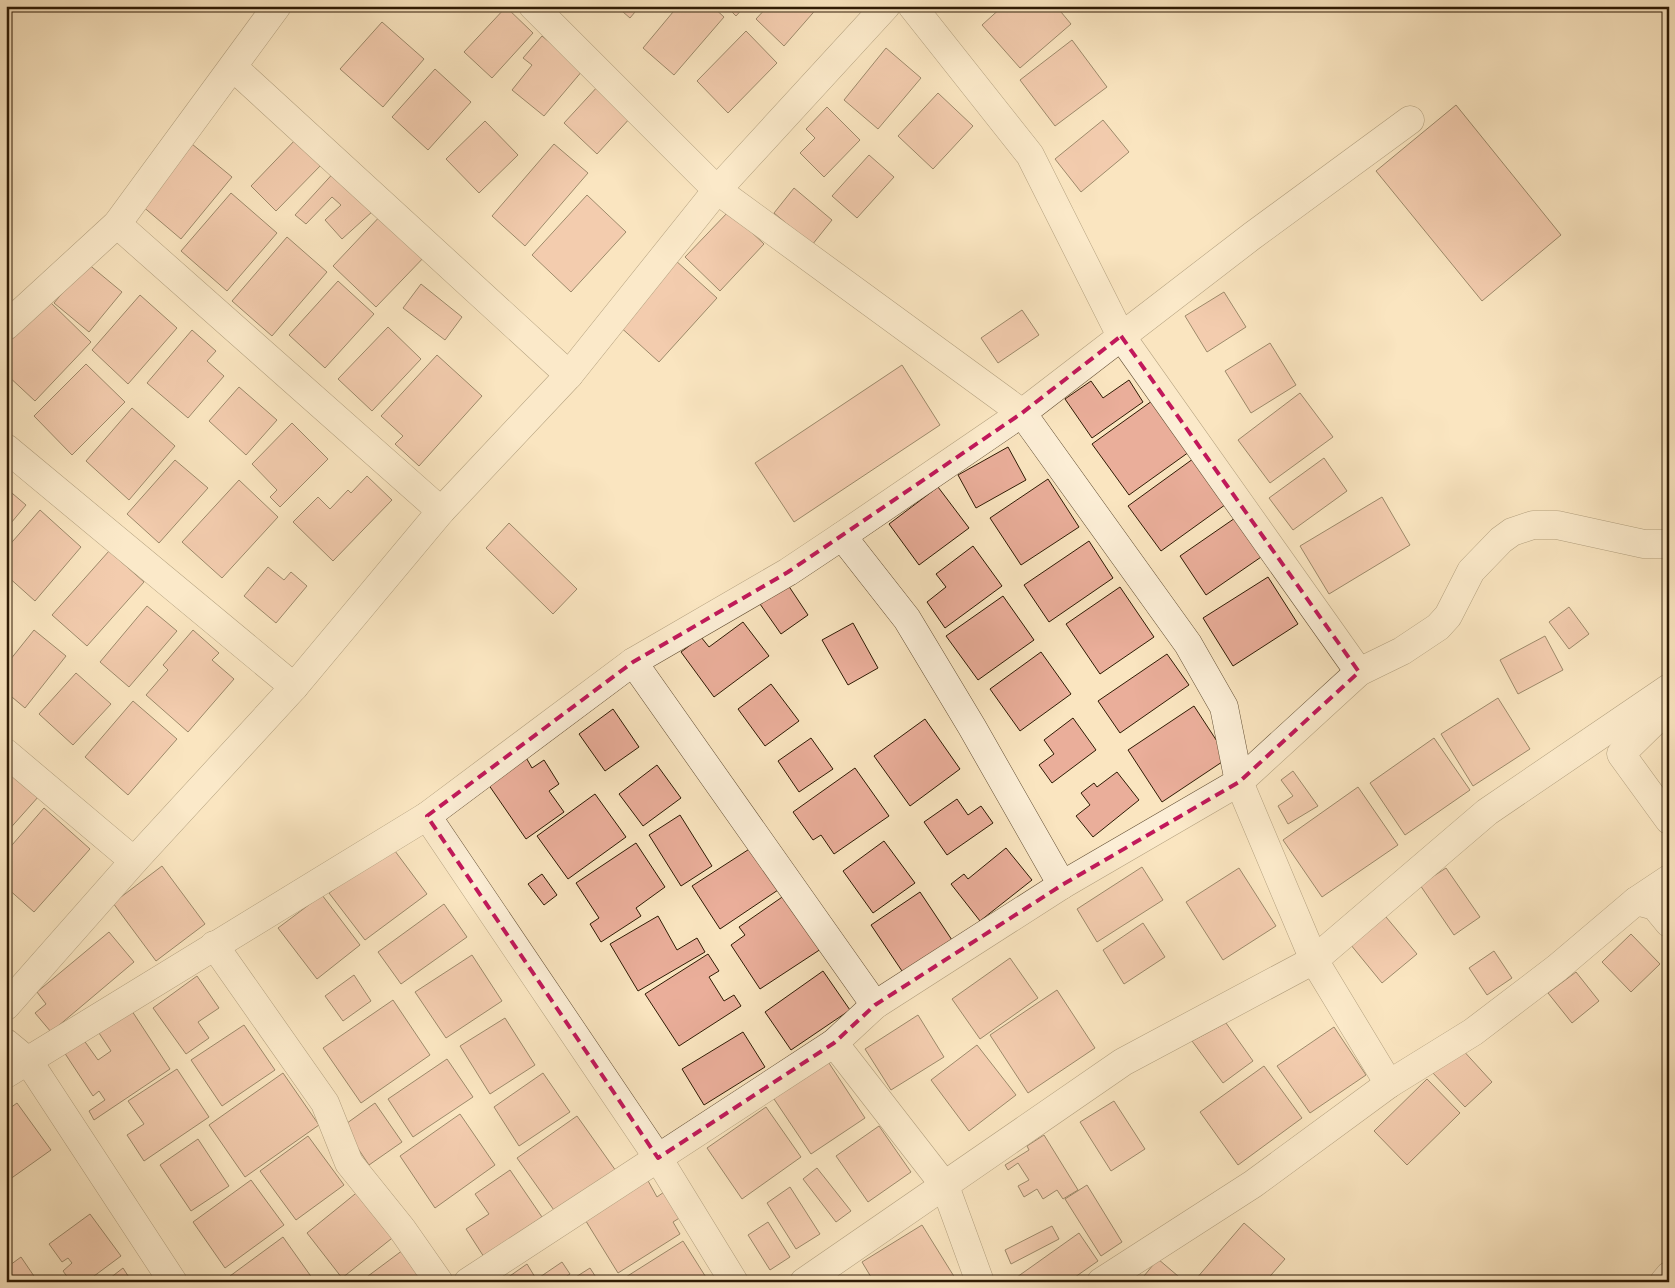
<svg xmlns="http://www.w3.org/2000/svg" width="1675" height="1288" font-family="'IM FELL French Canon',serif">
	<style>
		.building { fill: #eaae9a; stroke: #2f1b04 }
		.lines { fill: none; stroke-linecap: round; stroke-linejoin: round }
		.street-casing { stroke: #624e33; stroke-width: 29 }
		.street { stroke: #fceed6; stroke-width: 28 }
		.marked { fill: none; stroke: #c2185b; stroke-width: 4; stroke-dasharray: 10 6; stroke-linejoin: round }
	</style>
	<rect width="100%" height="100%" fill="#fae5c0"/>
	<filter id="stains"><feTurbulence type="fractalNoise" baseFrequency=".004" numOctaves="4"/><feColorMatrix values="0 0 0 0 .2 0 0 0 0 .09 0 0 0 0 .02 0 0 0 .5 -.17"/></filter>
	<radialGradient id="worn" r=".72"><stop offset=".6" stop-color="#630" stop-opacity="0"/><stop offset="1" stop-color="#630" stop-opacity=".3"/></radialGradient>
	<g class="building">
		<polygon points="616,6 640,6 630,18"/>
		<polygon points="678,6 712,6 724,17 674,75 643,48"/>
		<polygon points="726,6 745,6 736,16"/>
		<polygon points="768,6 819,6 784,46 756,19"/>
		<polygon points="1003,6 1056,6 1071,24 1020,68 982,25"/>
		<polygon points="506,7 533,33 492,78 464,52"/>
		<polygon points="382,22 424,59 383,107 340,69"/>
		<polygon points="746,31 777,63 728,113 697,81"/>
		<polygon points="542,36 583,70 544,116 512,90 532,65 523,58"/>
		<polygon points="1072,40 1107,87 1055,126 1020,80"/>
		<polygon points="886,48 921,78 878,129 844,100"/>
		<polygon points="435,69 471,102 428,150 392,117"/>
		<polygon points="599,85 632,116 597,154 564,123"/>
		<polygon points="938,93 973,126 933,169 898,136"/>
		<polygon points="1456,105 1561,235 1482,301 1376,171"/>
		<polygon points="827,107 860,140 824,177 800,153 815,138 806,129"/>
		<polygon points="1103,120 1129,152 1081,192 1055,159"/>
		<polygon points="485,121 518,155 479,193 446,159"/>
		<polygon points="297,138 323,163 276,211 251,186"/>
		<polygon points="192,144 232,177 181,239 141,205"/>
		<polygon points="554,144 588,173 525,246 492,216"/>
		<polygon points="869,155 894,177 857,218 832,196"/>
		<polygon points="338,168 373,211 342,239 325,220 341,205 332,197 306,224 295,215"/>
		<polygon points="794,188 832,220 812,245 774,213"/>
		<polygon points="231,193 277,233 227,291 181,251"/>
		<polygon points="587,195 626,232 571,292 532,255"/>
		<polygon points="385,211 429,252 376,307 333,266"/>
		<polygon points="729,211 764,244 720,291 685,257"/>
		<polygon points="287,237 327,272 272,336 232,301"/>
		<polygon points="675,260 717,298 659,362 617,324"/>
		<polygon points="87,263 122,292 89,332 54,303"/>
		<polygon points="338,281 374,314 325,368 289,335"/>
		<polygon points="421,284 462,317 445,340 403,308"/>
		<polygon points="1224,292 1246,327 1207,352 1185,316"/>
		<polygon points="140,295 177,328 128,384 92,350"/>
		<polygon points="47,299 91,342 35,401 6,374 6,342"/>
		<polygon points="1022,310 1039,335 998,363 981,338"/>
		<polygon points="388,327 421,359 372,411 338,379"/>
		<polygon points="192,330 216,351 207,361 224,376 188,418 147,383"/>
		<polygon points="1270,343 1296,385 1251,413 1225,371"/>
		<polygon points="437,355 482,396 419,466 395,444 403,436 381,416"/>
		<polygon points="86,364 125,402 72,455 34,416"/>
		<polygon points="902,365 940,425 794,522 755,463"/>
		<polygon points="1129,380 1143,402 1092,438 1065,399 1091,381 1103,398"/>
		<polygon points="239,387 277,420 246,455 209,421"/>
		<polygon points="1300,393 1333,437 1270,483 1238,440"/>
		<polygon points="1152,401 1189,452 1129,495 1092,444"/>
		<polygon points="132,408 175,446 129,500 86,461"/>
		<polygon points="292,423 328,459 280,507 270,497 277,490 252,464"/>
		<polygon points="1008,447 1026,480 976,508 958,475"/>
		<polygon points="1197,456 1229,502 1161,551 1128,506"/>
		<polygon points="1324,458 1347,491 1293,530 1269,498"/>
		<polygon points="175,460 208,488 159,543 127,514"/>
		<polygon points="367,476 392,500 333,561 293,522 318,497 330,509 348,490 351,493"/>
		<polygon points="1048,479 1079,527 1021,565 990,518"/>
		<polygon points="239,480 278,517 222,578 182,542"/>
		<polygon points="938,487 969,528 919,565 889,524"/>
		<polygon points="6,488 26,505 6,529"/>
		<polygon points="1382,497 1410,545 1329,594 1300,546"/>
		<polygon points="40,510 81,547 35,601 6,575 6,549"/>
		<polygon points="1238,516 1264,555 1206,595 1180,556"/>
		<polygon points="509,523 577,589 553,614 486,548"/>
		<polygon points="1089,541 1113,578 1049,622 1024,585"/>
		<polygon points="973,546 1002,586 945,628 927,602 946,587 936,574"/>
		<polygon points="109,551 144,582 87,646 52,615"/>
		<polygon points="268,567 284,580 291,572 307,586 276,623 244,596"/>
		<polygon points="1268,577 1298,624 1233,666 1203,618"/>
		<polygon points="788,585 808,615 781,634 760,604"/>
		<polygon points="1120,587 1154,637 1100,674 1066,624"/>
		<polygon points="1003,596 1034,640 978,680 946,636"/>
		<polygon points="147,606 177,631 129,687 100,662"/>
		<polygon points="1569,607 1589,634 1569,649 1549,622"/>
		<polygon points="743,622 769,656 714,697 681,652 701,637 709,647"/>
		<polygon points="853,623 878,668 848,685 822,640"/>
		<polygon points="34,630 66,656 25,708 6,692 6,665"/>
		<polygon points="193,630 219,653 212,660 234,679 188,732 146,695 168,670 163,665"/>
		<polygon points="1545,636 1563,670 1518,694 1500,660"/>
		<polygon points="1041,652 1071,694 1020,731 990,689"/>
		<polygon points="1167,654 1189,685 1120,733 1098,701"/>
		<polygon points="76,673 111,704 73,745 39,714"/>
		<polygon points="771,684 799,721 765,746 738,709"/>
		<polygon points="1498,698 1530,749 1473,786 1441,734"/>
		<polygon points="133,701 177,739 128,795 85,757"/>
		<polygon points="1194,706 1228,758 1162,802 1128,750"/>
		<polygon points="613,709 639,747 605,771 579,734"/>
		<polygon points="1073,718 1096,750 1052,783 1039,765 1054,754 1044,740"/>
		<polygon points="925,719 960,769 910,806 874,756"/>
		<polygon points="811,738 833,769 799,792 778,761"/>
		<polygon points="1434,738 1470,790 1405,835 1370,783"/>
		<polygon points="524,754 532,768 544,760 559,784 549,791 564,812 526,839 486,781"/>
		<polygon points="657,765 681,798 643,826 619,794"/>
		<polygon points="6,766 39,796 6,833"/>
		<polygon points="855,768 889,816 834,854 821,835 813,840 793,812"/>
		<polygon points="1293,771 1318,806 1288,824 1278,806 1293,796 1281,780"/>
		<polygon points="1117,772 1139,800 1093,837 1076,816 1090,805 1081,793 1094,783 1097,787"/>
		<polygon points="1358,787 1398,845 1322,897 1283,840"/>
		<polygon points="595,794 626,837 568,879 537,836"/>
		<polygon points="957,799 968,815 981,806 993,823 947,855 924,822"/>
		<polygon points="44,808 90,849 34,912 6,887 6,852"/>
		<polygon points="680,815 712,866 681,886 649,835"/>
		<polygon points="884,841 915,883 873,913 843,871"/>
		<polygon points="636,843 665,887 636,908 641,916 601,942 590,924 599,918 576,883"/>
		<polygon points="754,846 781,888 720,929 692,886"/>
		<polygon points="392,847 427,894 365,940 329,893"/>
		<polygon points="1006,848 1032,880 980,921 951,884 964,874 968,879"/>
		<polygon points="162,866 205,924 156,961 113,903"/>
		<polygon points="1142,867 1163,900 1097,942 1077,909"/>
		<polygon points="1239,868 1276,926 1223,960 1186,902"/>
		<polygon points="1446,868 1480,917 1454,935 1420,885"/>
		<polygon points="542,874 557,895 544,905 528,884"/>
		<polygon points="920,892 954,943 906,977 871,925"/>
		<polygon points="788,893 824,947 760,989 731,945 745,935 739,927"/>
		<polygon points="322,895 360,945 317,979 278,928"/>
		<polygon points="444,904 467,937 401,984 378,952"/>
		<polygon points="1381,911 1417,954 1382,983 1346,939"/>
		<polygon points="658,916 677,950 697,938 705,952 638,991 610,944"/>
		<polygon points="1143,923 1165,957 1124,984 1103,950"/>
		<polygon points="109,932 134,962 51,1032 35,1013 46,1004 37,992"/>
		<polygon points="1631,934 1660,964 1631,992 1602,962"/>
		<polygon points="1494,951 1512,978 1487,995 1469,968"/>
		<polygon points="708,954 719,971 709,977 724,1001 734,995 741,1006 679,1046 645,994"/>
		<polygon points="472,955 502,1001 446,1038 415,992"/>
		<polygon points="1010,958 1038,998 980,1039 952,999"/>
		<polygon points="823,971 850,1010 791,1050 765,1012"/>
		<polygon points="1576,972 1599,1001 1572,1023 1548,993"/>
		<polygon points="354,975 371,1001 343,1021 325,996"/>
		<polygon points="197,976 219,1008 198,1022 209,1038 186,1054 153,1008"/>
		<polygon points="1057,990 1095,1048 1028,1093 990,1035"/>
		<polygon points="393,1000 430,1055 361,1103 323,1048"/>
		<polygon points="130,1008 170,1069 94,1120 89,1111 105,1100 99,1091 93,1096 64,1052 83,1039 98,1060 111,1051 97,1030"/>
		<polygon points="918,1015 944,1057 891,1090 865,1049"/>
		<polygon points="505,1018 535,1065 490,1094 460,1046"/>
		<polygon points="1226,1023 1253,1061 1223,1083 1192,1041"/>
		<polygon points="244,1025 275,1070 222,1106 191,1060"/>
		<polygon points="1334,1027 1366,1075 1310,1113 1277,1066"/>
		<polygon points="743,1032 765,1067 704,1105 682,1069"/>
		<polygon points="977,1045 1016,1095 969,1131 931,1080"/>
		<polygon points="1460,1047 1492,1082 1465,1107 1432,1072"/>
		<polygon points="447,1059 473,1097 413,1137 388,1099"/>
		<polygon points="827,1060 865,1118 811,1154 772,1096"/>
		<polygon points="1264,1066 1302,1118 1238,1165 1200,1112"/>
		<polygon points="177,1069 209,1117 144,1161 127,1135 144,1124 128,1101"/>
		<polygon points="283,1073 319,1125 245,1177 209,1125"/>
		<polygon points="543,1073 570,1112 519,1146 494,1107"/>
		<polygon points="1427,1079 1460,1113 1407,1165 1374,1131"/>
		<polygon points="1114,1101 1145,1149 1111,1171 1080,1122"/>
		<polygon points="17,1103 51,1150 6,1182 6,1111"/>
		<polygon points="375,1103 402,1142 369,1165 343,1126"/>
		<polygon points="766,1107 801,1157 742,1199 707,1148"/>
		<polygon points="460,1114 495,1165 435,1208 400,1156"/>
		<polygon points="577,1116 616,1171 556,1213 517,1158"/>
		<polygon points="879,1126 911,1172 868,1202 836,1156"/>
		<polygon points="1044,1135 1078,1190 1063,1199 1057,1190 1043,1199 1037,1189 1024,1197 1018,1186 1029,1180 1018,1163 1008,1170 1005,1165 1029,1150 1027,1146"/>
		<polygon points="308,1136 344,1185 296,1220 260,1171"/>
		<polygon points="198,1139 229,1186 191,1211 160,1165"/>
		<polygon points="817,1168 851,1211 836,1222 803,1179"/>
		<polygon points="510,1170 542,1217 484,1257 466,1229 489,1214 475,1194"/>
		<polygon points="647,1179 657,1197 664,1192 681,1217 673,1222 680,1234 618,1273 584,1218"/>
		<polygon points="251,1180 284,1225 225,1268 193,1222"/>
		<polygon points="1087,1185 1122,1242 1101,1256 1065,1199"/>
		<polygon points="790,1187 820,1234 796,1249 767,1203"/>
		<polygon points="360,1190 396,1235 342,1278 307,1233"/>
		<polygon points="90,1214 121,1256 86,1282 71,1282 63,1271 72,1263 68,1258 62,1262 49,1244"/>
		<polygon points="768,1222 790,1257 770,1270 748,1235"/>
		<polygon points="1244,1223 1285,1259 1265,1282 1199,1282 1196,1279"/>
		<polygon points="922,1225 955,1278 949,1282 874,1282 862,1262"/>
		<polygon points="1052,1226 1059,1239 1011,1264 1005,1250"/>
		<polygon points="1079,1233 1098,1261 1068,1282 1010,1282"/>
		<polygon points="283,1237 315,1282 234,1282 230,1276"/>
		<polygon points="683,1241 709,1282 618,1282"/>
		<polygon points="403,1250 426,1282 360,1282"/>
		<polygon points="21,1257 38,1282 6,1282 6,1268"/>
		<polygon points="1158,1259 1185,1282 1139,1282"/>
		<polygon points="562,1262 570,1274 558,1282 543,1282 540,1277"/>
		<polygon points="527,1264 538,1282 510,1282 507,1278"/>
		<polygon points="123,1268 132,1282 105,1282"/>
		<polygon points="590,1268 599,1282 568,1282"/>
	</g>
	<g class="lines">
		<g class="street-casing">
			<g id="street">
				<polyline points="533,6 717,190 1022,413 1188,644 1224,707 1239,782 1314,960 1389,1084"/>
				<polyline points="912,6 1030,155 1121,336 1359,672"/>
				<polyline points="233,67 569,375"/>
				<polyline points="117,224 441,511"/>
				<polyline points="6,326 117,224 277,6"/>
				<polyline points="6,448 294,687"/>
				<polyline points="842,536 907,619 972,727 1062,885"/>
				<polyline points="633,662 875,1005"/>
				<polyline points="1669,707 1621,754 1669,820"/>
				<polyline points="6,753 134,861"/>
				<polyline points="427,816 658,1158 734,1282"/>
				<polyline points="1636,901 1655,906 1669,923"/>
				<polyline points="214,945 325,1103 349,1163 402,1229 439,1282"/>
				<polyline points="6,1006 134,861 294,687 441,511 569,375 717,190 886,6"/>
				<polyline points="6,1043 29,1062 173,1282"/>
				<polyline points="834,1043 945,1186 980,1282"/>
				<polyline points="6,1074 427,816 633,662 788,572 842,536 1022,413 1252,236 1410,120"/>
				<polyline points="468,1282 834,1043 875,1005 1062,885 1239,782 1359,672 1402,651 1438,627 1448,616 1471,571 1501,540 1512,532 1533,525 1557,525 1644,544 1669,544"/>
				<polyline points="804,1282 1123,1062 1314,960 1487,812 1669,688"/>
				<polyline points="1101,1282 1253,1184 1389,1084 1473,1032 1557,968 1636,901 1669,879"/>
				<polyline points="1664,1282 1669,1276"/>
			</g>
		</g>
		<use href="#street" class="street"/>
	</g>
	<path d="M0 0H1675V1288H0ZM 1121,336 L 1359,672 L 1239,782 L 1062,885 L 875,1005 L 834,1043 L 658,1158 L 427,816 L 633,662 L 788,572 L 1022,413 Z" fill="#fae5c0" fill-opacity=".55" fill-rule="evenodd"/>
	<path class="marked" d="M 1121,336 L 1359,672 L 1239,782 L 1062,885 L 875,1005 L 834,1043 L 658,1158 L 427,816 L 633,662 L 788,572 L 1022,413 Z"/>
	<rect width="1675" height="1288" fill="none" stroke="#fae5c0" stroke-width="25"/>
	<rect x="8" y="8" width="1660" height="1273" fill="none" stroke="#2f1b04" stroke-width="2.5"/>
	<rect x="12" y="12" width="1650" height="1263" fill="none" stroke="#2f1b04"/>
	<rect width="100%" height="100%" filter="url(#stains)"/>
	<rect width="100%" height="100%" fill="url(#worn)"/>
</svg>
